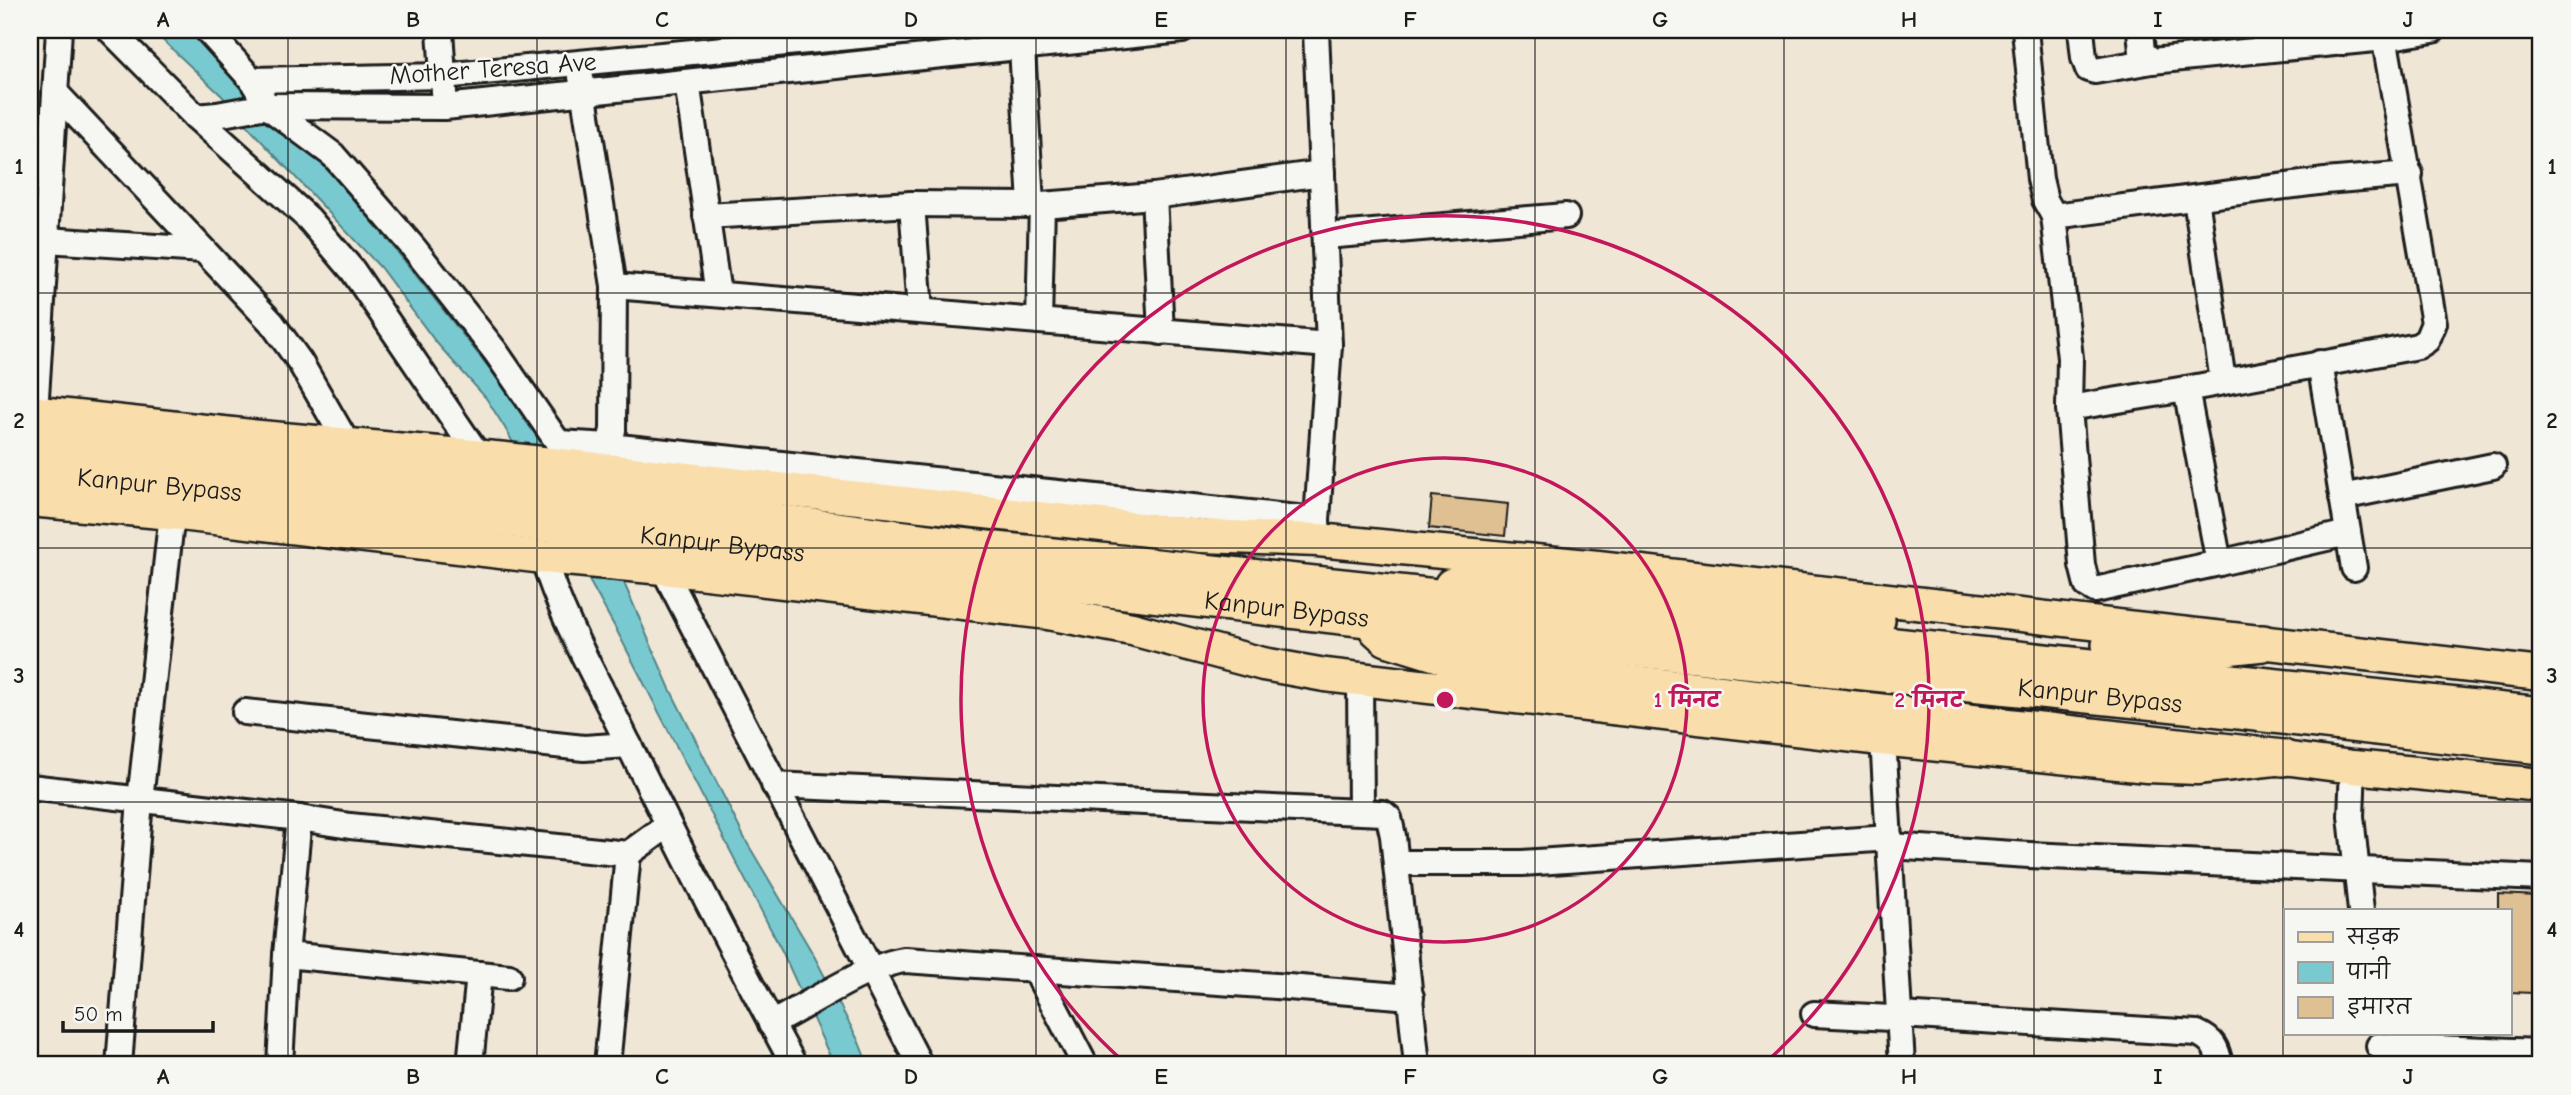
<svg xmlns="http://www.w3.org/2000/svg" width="2571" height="1095" font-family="'Comic Neue','Playpen Sans Deva',sans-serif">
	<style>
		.water { fill: #79cad0; stroke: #548488; stroke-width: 2 }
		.building { fill: #dfc092; stroke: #1c1c1c; stroke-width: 2 }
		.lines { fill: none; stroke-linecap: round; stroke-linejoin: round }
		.minor-casing { stroke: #1c1c1c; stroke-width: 30 }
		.major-casing { stroke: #1c1c1c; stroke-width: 37 }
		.highway-casing { stroke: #1c1c1c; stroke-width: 40 }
		.minor { stroke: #f6f6f2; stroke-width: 24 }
		.major { stroke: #f9deab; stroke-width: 32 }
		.highway { stroke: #f9deab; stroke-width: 35 }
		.grid { fill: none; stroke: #1c1c1c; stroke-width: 2; stroke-opacity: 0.55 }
		.ring { fill: none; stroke: #c2185b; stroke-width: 3.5 }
		.labels { text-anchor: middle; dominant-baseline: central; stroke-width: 5; stroke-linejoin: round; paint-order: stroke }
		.street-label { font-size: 26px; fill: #1c1c1c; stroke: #f6f6f2 }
		.centre { fill: #c2185b; stroke: #f6f6f2; stroke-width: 3.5 }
		.ring-label { font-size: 21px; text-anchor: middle; font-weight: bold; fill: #c2185b; stroke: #f6f6f2; stroke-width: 5; stroke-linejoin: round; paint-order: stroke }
		.neatline { fill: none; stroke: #1c1c1c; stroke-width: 2.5 }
		.grid-label { font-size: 23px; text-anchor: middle; font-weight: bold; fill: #1c1c1c }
	</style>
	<rect width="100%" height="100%" fill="#efe6d5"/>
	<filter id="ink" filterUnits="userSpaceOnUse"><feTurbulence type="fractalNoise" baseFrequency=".0143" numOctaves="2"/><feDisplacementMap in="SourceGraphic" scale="14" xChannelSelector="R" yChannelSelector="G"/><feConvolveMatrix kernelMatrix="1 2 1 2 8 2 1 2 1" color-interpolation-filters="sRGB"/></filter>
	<g filter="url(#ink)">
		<polygon class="water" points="152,30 193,30 295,138 342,182 543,436 621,576 670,689 746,841 813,954 858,1040 868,1065 834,1065 783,953 616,629 505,428 486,398 435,341 380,267 251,130 222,96"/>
		<g class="building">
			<polygon points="1432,496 1508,504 1505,536 1429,528"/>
			<polygon points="2498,894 2539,896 2533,993 2510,992 2510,911 2498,911"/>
		</g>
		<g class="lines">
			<g class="minor-casing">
				<g id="minor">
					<polyline points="110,30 196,117 309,219 353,271 480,458"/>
					<polyline points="207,30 252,80 267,106 333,155 413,247 495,351 568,457"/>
					<polyline points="440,30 444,92"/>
					<polyline points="1316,30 1329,345 1317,520 1318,536"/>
					<polyline points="2025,30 2040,179 2045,200 2054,216"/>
					<polyline points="2081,30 2084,58 2088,69 2095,71 2152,61"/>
					<polyline points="2140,30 2142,52 2152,61 2385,38 2433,30"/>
					<polyline points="1022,47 1031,205"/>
					<polyline points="581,77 614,286 613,430 609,446"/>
					<polyline points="252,80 443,76 922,30"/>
					<polyline points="687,82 718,294"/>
					<polyline points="55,92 272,323 300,362 348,445"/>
					<polyline points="196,117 217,115 267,106 445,107 1182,30"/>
					<polyline points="2196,199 2223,381"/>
					<polyline points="912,204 1042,205"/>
					<polyline points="706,216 912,204 920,311"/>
					<polyline points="1325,236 1566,216"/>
					<polyline points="46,240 203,250"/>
					<polyline points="614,286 1329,345"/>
					<polyline points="1039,321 1042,205 1154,196"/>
					<polyline points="1161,332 1154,196 1322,173"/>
					<polyline points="2320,363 2354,568"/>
					<polyline points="2186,389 2219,563 2348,533"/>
					<polyline points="2069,408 2186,389 2418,346 2427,340 2434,323 2383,30"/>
					<polyline points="35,413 59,30"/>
					<polyline points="559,443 609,446 1317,520"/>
					<polyline points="2342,497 2493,466"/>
					<path d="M 543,557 C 561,617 594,674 622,731 C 677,843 734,955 794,1065"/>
					<polyline points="2219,563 2095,590 2087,585 2082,565 2069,408 2070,358 2054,216 2325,181 2410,174"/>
					<polyline points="663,568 920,1065"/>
					<polyline points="1360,678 1361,810"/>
					<polyline points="245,712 584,748 629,745"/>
					<polyline points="1881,739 1884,755 1902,1065"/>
					<polyline points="2353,767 2351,816 2361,911"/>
					<polyline points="774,785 1383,813 1389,818 1393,836 1417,1065"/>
					<polyline points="30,787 299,818 350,826 628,854 668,825"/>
					<polyline points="1890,846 2029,855 2541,878"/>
					<polyline points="1396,863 1522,863 1890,838"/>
					<polyline points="286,955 509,977"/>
					<polyline points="1035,969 1085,1065"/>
					<path d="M 1814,1014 L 1891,1018 L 1900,1015 L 2197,1033 C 2213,1040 2217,1048 2220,1065"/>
					<path d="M 771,1024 C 806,1006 869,964 905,960 L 1276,986 L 1411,997"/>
					<polyline points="2379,1046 2541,1052"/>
					<polyline points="119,1065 140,800 172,513"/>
					<polyline points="280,1065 286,955 299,818"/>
					<polyline points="470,1065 479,974"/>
					<polyline points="607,1065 628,854"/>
				</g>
			</g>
			<g class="major-casing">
				<g id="major">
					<polyline points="30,412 260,437 506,459 1202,536 1318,540 1598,567 2541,674"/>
					<polyline points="30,500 172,513 543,557 663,568 1048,613 1132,629 1263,664 1325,675 1881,739 2147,766 2197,768 2283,758 2353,767 2541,785"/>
				</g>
			</g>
			<g class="highway-casing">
				<g id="highway">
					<polyline points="30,442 509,487 960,546 2541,715"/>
					<path id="s1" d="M 30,473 L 459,514 L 1540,639 L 2186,705 L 2541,746"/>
					<polyline points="1452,586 1502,579 1877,620"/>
					<polyline points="1377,629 1387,638 1474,665 2283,758"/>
					<polyline points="2110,645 2197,650 2263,643"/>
				</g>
			</g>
			<use href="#minor" class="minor"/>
			<use href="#major" class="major"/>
			<use href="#highway" class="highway"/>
		</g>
	</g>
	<path class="grid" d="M 288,30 L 288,1065M 537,30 L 537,1065M 787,30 L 787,1065M 1036,30 L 1036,1065M 1286,30 L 1286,1065M 1535,30 L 1535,1065M 1784,30 L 1784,1065M 2034,30 L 2034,1065M 2283,30 L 2283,1065M 30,293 L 2541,293M 30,548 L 2541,548M 30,802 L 2541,802"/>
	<g class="ring">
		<circle cx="1445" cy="700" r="242"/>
		<path d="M1124 1062A484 484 0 1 1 1766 1062"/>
	</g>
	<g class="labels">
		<g class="street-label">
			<text transform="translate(493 69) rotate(-4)">Mother Teresa Ave</text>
			<text stroke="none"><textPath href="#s1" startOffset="130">Kanpur Bypass</textPath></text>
			<text stroke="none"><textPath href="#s1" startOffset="696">Kanpur Bypass</textPath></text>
			<text stroke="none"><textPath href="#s1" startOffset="1264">Kanpur Bypass</textPath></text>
			<text stroke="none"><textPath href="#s1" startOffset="2082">Kanpur Bypass</textPath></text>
		</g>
	</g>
	<circle cx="1445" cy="700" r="10" class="centre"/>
	<g class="ring-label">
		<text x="1687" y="707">1 मिनट</text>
		<text x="1929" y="707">2 मिनट</text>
	</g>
	<rect width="2571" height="1095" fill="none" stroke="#f6f6f2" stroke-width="77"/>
	<rect x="2284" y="909" width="228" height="126" fill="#f6f6f2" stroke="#9f9f9c" stroke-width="2"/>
	<rect x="2298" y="932" width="35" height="10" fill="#f9deab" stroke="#9f9f9c" stroke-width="2"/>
	<text x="2347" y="944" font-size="21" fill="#1c1c1c">सड़क</text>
	<rect x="2298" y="962" width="35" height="21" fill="#79cad0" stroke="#9f9f9c" stroke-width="2"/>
	<text x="2347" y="979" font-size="21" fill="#1c1c1c">पानी</text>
	<rect x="2298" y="997" width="35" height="21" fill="#dfc092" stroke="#9f9f9c" stroke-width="2"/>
	<text x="2347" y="1014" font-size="21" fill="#1c1c1c">इमारत</text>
	<path d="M63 1021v10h150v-10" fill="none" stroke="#1c1c1c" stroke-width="3.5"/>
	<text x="74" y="1021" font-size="21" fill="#1c1c1c" stroke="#f6f6f2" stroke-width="5" paint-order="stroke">50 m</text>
	<rect x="38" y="38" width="2494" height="1018" class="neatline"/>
	<g class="grid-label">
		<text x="163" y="27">A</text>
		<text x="413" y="27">B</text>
		<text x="662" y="27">C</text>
		<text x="911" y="27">D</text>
		<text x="1161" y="27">E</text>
		<text x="1410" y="27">F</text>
		<text x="1660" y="27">G</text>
		<text x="1909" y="27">H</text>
		<text x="2158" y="27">I</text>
		<text x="2408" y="27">J</text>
		<text x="19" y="174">1</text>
		<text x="2552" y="174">1</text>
		<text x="19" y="428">2</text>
		<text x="2552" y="428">2</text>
		<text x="19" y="683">3</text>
		<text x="2552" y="683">3</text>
		<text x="19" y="937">4</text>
		<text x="2552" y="937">4</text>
		<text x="163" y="1084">A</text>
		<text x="413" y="1084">B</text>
		<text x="662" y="1084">C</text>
		<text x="911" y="1084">D</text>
		<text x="1161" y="1084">E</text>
		<text x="1410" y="1084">F</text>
		<text x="1660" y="1084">G</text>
		<text x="1909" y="1084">H</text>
		<text x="2158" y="1084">I</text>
		<text x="2408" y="1084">J</text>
	</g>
</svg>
